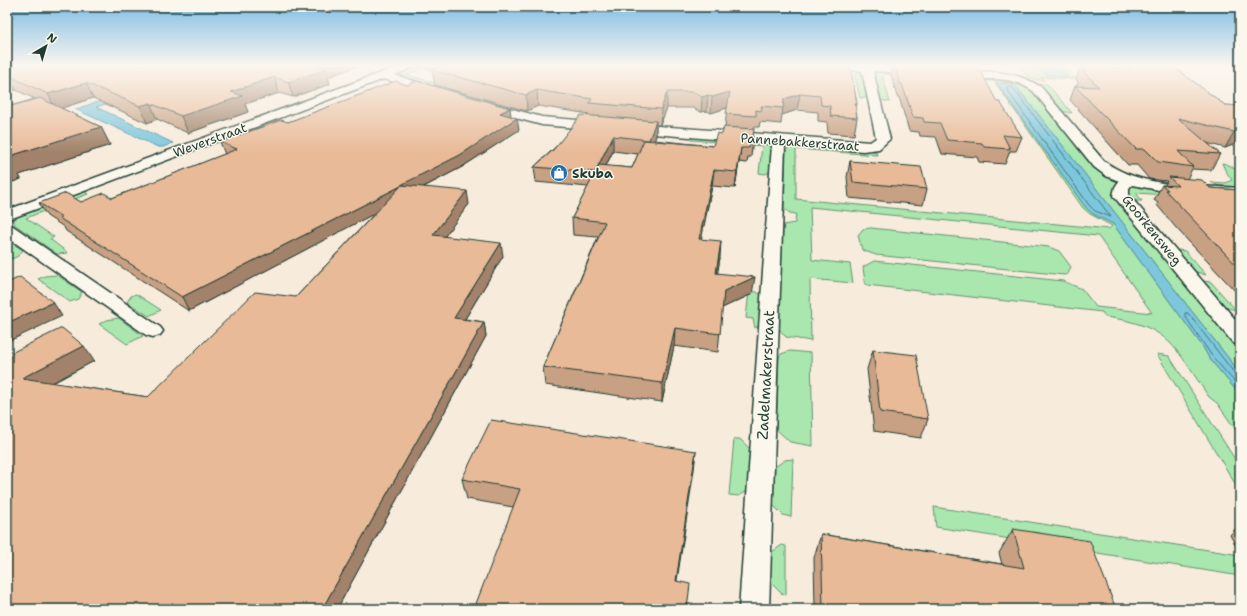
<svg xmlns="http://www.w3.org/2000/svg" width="1247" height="616" font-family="'Shantell Sans',sans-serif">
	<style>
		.green { fill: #a9e7ae; stroke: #649271 }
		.water { fill: #7dc7dd; stroke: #579099 }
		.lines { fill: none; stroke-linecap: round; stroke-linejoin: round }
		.shore { stroke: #457478; stroke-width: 1 }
		.street-casing { stroke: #1f3d34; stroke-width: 3 }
		.street { fill: #fbf7ec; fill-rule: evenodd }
		.wall { fill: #c8a083; stroke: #1f3d34; fill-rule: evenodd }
		.shaded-wall { fill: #a2826a; stroke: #1f3d34 }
		.building { fill: #e8ba98; stroke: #1f3d34 }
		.labels { text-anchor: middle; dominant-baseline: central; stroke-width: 3; stroke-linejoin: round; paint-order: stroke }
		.far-street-label { font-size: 13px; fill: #1f3d34; stroke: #fbf7ec }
		.far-poi-label { font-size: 13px; font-weight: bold; fill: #1f3d34; stroke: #fbf7ec; text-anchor: start }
		.street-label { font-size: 15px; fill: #1f3d34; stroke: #fbf7ec }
	</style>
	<rect width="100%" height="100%" fill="#f7ebdb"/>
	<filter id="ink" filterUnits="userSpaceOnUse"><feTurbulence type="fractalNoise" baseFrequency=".025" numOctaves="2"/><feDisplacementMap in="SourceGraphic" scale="8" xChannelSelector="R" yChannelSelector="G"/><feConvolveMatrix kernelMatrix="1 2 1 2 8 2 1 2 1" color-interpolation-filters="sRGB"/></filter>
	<g filter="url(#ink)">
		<g class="green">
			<polygon points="420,65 430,65 407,75 489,99 479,101 400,76 404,72"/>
			<path d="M 1018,65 L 1033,65 L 1036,69 L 1067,77 L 1057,65 L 1062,65 L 1075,79 L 1041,77 L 1044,80 C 1029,80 1027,76 1018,65 Z"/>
			<polygon points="847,68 862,72 868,97 860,98 854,72 845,71"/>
			<polygon points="885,71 909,75 882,74 890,102 880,100 874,74 877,72"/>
			<path d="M 982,77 L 1011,80 L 1030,88 L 1093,165 L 1120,181 L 1119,198 L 1240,346 L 1240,373 L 1015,85 L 1010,83 L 996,82 L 1086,208 L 1093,214 L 1113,224 L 1203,347 L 1209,358 L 1240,395 L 1240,436 L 1217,403 L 1209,397 C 1175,348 1170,325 1105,317 L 1102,312 L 867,285 L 865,283 L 863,267 L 874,261 L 1063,281 L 1082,289 L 1096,307 L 1152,313 L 1098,236 L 810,207 L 812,260 L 850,264 L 853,283 L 810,279 L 811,341 L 786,337 L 779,329 L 783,225 L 795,223 L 796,214 L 790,213 L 784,209 L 786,151 L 790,146 L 871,150 L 876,152 L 877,155 L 796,149 L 796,199 L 1109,229 L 1112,226 L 1090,214 L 1083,208 L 994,81 L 981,80 Z"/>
			<polygon points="1040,84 1047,84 1072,113 1061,111 1037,85"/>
			<polygon points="692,136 768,144 773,148 771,172 765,174 759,173 762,146 691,140"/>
			<path d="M 1222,163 C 1237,166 1240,174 1240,188 L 1222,188 L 1211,182 L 1226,183 L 1232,180 L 1225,170 Z"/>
			<polygon points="1133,185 1157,189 1167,195 1136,193 1142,201 1130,201 1127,188"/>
			<polygon points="85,192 88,194 26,218 54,237 50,239 68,253 57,254 14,224 14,220 21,214 75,193"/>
			<polygon points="871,228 1049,247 1059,251 1071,267 1068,274 1064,275 876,255 862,250 858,235 863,229"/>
			<polygon points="7,240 23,250 18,256 12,259 7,255"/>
			<polygon points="1178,250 1185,251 1206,275 1187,269 1174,253"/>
			<polygon points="57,275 82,292 78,299 70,302 38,279 45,276"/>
			<path d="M 1203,281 L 1211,282 L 1236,310 C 1218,307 1210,297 1199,284 Z"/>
			<polygon points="749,291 757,292 763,297 761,325 755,328 753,319 746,318"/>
			<polygon points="136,294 161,310 149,316 127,302 131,296"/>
			<polygon points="119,318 143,336 127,344 99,324 107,320"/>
			<polygon points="790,351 811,353 813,446 790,442 776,429 779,357 781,354"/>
			<polygon points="1157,354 1169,356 1240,467 1240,492"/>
			<polygon points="734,439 740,439 752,451 749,490 739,496 729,495"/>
			<polygon points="793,459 791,517 783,515 773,505 775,467 785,460"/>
			<polygon points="934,507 1240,555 1240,576 936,527"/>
			<polygon points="782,545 786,546 786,595 782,594 770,582 772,552"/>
		</g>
		<g class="water">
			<polygon points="217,65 234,65 96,107 173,143 163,147 158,147 75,109"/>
			<polygon points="1033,65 1057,65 1068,77 1047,75"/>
			<polygon points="996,82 1015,85 1042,119 1240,373 1240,395 1209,358 1203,347 1113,224 1093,214 1086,208"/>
		</g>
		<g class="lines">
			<g class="shore">
				<polygon points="1008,87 1013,88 1111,217 1095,211 1089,205 1007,90"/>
				<polyline points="1240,375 1235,374 1188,313 1185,313 1185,316 1212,356 1240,388"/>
			</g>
			<g class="street-casing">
				<g id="street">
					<polygon points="402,65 418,65 395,75 439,89 441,91 439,93 431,93 384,79 7,220 7,210"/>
					<polygon points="822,65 879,65 917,68 922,71 917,74 873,71 890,139 879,149 863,151 785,145 769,609 739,609 772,144 631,132 625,128 631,124 870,142 876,138 862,71 827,68"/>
					<path d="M 958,71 C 987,71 1016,70 1041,87 L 1104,161 C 1142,189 1195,185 1240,188 L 1240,196 L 1164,191 L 1132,185 L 1129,188 L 1129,195 L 1240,325 L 1240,345 L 1233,343 L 1116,199 L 1113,196 L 1115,187 L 1119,181 L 1106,176 L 1094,167 L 1033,91 C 1003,71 984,84 954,76 L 953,74 L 954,72 Z"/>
					<polygon points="486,102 542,117 601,122 607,126 601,130 542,125 482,109 480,106"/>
					<polygon points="7,224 13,226 160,327 163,331 160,335 153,337 146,335 7,237"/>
				</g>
			</g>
			<use href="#street" class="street"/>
		</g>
		<g class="wall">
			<polygon points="7,65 360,65 328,77 330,84 293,97 279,93 245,104 248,112 188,133 157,119 147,123 93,98 61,108 101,127 110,145 19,175 21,179 7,184 7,107 35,99 16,90 7,93"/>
			<path d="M 419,65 L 850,65 L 857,104 L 856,110 L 857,118 L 854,135 L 828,133 L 827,122 L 818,121 L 818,112 L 797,110 L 782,115 L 781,124 L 760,122 L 759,127 L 754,127 L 751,157 L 748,157 L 747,163 L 739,162 L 735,188 L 712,186 L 701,239 L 720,258 L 717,273 L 752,294 L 722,308 L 718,352 L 674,346 L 662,402 L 545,385 L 543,367 L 598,237 L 573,235 L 572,218 L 588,187 L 536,182 L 534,167 L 589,116 L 589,114 L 538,106 L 527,111 L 435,85 L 432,70 L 419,66 ZM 667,108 L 693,108 L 701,112 L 707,111 L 711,113 L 727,108 L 725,127 L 722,134 L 713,146 L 654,140 L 656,136 L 656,125 L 660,125 ZM 613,151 L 638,154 L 632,168 L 606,166 Z"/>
			<polygon points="892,65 967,65 967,66 997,102 1022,137 1016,151 1010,151 1005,164 979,162 977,157 942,154 936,137 920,136 919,132 909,131 899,97 897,97 891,74"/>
			<polygon points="1112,65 1171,65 1225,105 1240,106 1240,142 1225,148 1207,143 1220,154 1211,170 1192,169 1187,179 1210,188 1240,190 1240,294 1237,293 1177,229 1157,205 1158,203 1154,200 1162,185 1165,185 1167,181 1149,179 1137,165 1128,165 1070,100 1075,86 1078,86 1077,85 1078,82 1076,79 1081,66 1112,67"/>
			<polygon points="407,85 510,108 511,116 519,130 462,167 424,187 469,204 444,237 503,256 465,319 484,322 486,336 337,609 7,355 94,361 53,383 148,397 296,297 375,213 189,311 66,231 64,227 47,216 39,203 81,202 112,198 225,154 220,142 288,122"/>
			<polygon points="850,161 927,189 923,205 849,198 847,177"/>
			<polygon points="873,350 928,419 921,438 874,431 867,369"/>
			<polygon points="694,470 513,507 467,499 462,479"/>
			<polygon points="1236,528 1240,529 1240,553 1230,535"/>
			<polygon points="1013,529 1116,609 815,609 814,558 821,534 1002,564 999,553"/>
		</g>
		<g class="shaded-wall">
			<polygon points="314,65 360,65 328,77 330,84 293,97 288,82"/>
			<polygon points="7,75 8,75 16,90 7,93"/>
			<polygon points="274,77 279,93 245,104 248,112 188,133 181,116 231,92"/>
			<polygon points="86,83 93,98 56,110 48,94"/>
			<polygon points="537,90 538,106 527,111 526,95"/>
			<polygon points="667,92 667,108 660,125 661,109"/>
			<polygon points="730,92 729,107 711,113 712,97"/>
			<polygon points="800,94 797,110 782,115 784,99"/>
			<polygon points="708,95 707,111 701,112 702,97"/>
			<polygon points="150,103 157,119 147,123 140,106"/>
			<polygon points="510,108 511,119 500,113"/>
			<polygon points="517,118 519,130 462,167 404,197 401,185"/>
			<polygon points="656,121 656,136 649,155 649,140"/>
			<polygon points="101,127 110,145 19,175 21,179 7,184 7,157"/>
			<polygon points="1240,130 1240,142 1225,148 1234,132"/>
			<polygon points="613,136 613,151 595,188 595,172"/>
			<polygon points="741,148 739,162 735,188 737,172"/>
			<polygon points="714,170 712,186 698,256 699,239"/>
			<polygon points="401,186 404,198 189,311 182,297"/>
			<polygon points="467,191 469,204 435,249 433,235"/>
			<polygon points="721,241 720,258 715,290 716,273"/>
			<polygon points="501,243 503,256 457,332 454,318"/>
			<polygon points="755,277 752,294 722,308 724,291"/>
			<polygon points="53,302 62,316 7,342 7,323"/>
			<polygon points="484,322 486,336 337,609 322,609"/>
			<polygon points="675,328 674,346 662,402 662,383"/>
			<polygon points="84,346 94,361 33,393 22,378"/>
			<polygon points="696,451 694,470 674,600 676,581"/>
		</g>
		<g class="building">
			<polygon points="7,65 314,65 326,69 288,82 274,77 231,92 243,96 181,116 150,103 140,106 86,83 48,94 7,75"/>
			<polygon points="444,65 850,65 857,104 855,104 857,118 831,116 830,106 821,105 820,96 800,94 784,99 783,108 761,106 762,111 756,110 756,116 726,114 730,92 712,97 708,95 702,97 694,92 667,92 661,109 589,103 592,99 537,90 526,95 432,70"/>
			<polygon points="895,65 958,65 975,66 977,70 980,70 997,102 1000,102 1022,137 1003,135 1010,149 984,147 982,143 947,140 940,123 924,122 923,118 913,117 902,84 900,84"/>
			<polygon points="1127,65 1171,65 1225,105 1240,106 1240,130 1234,132 1178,118 1220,154 1178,151 1193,167 1158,162 1145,149 1136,149 1075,86 1099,87 1083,71 1087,71 1081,66 1130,68"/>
			<polygon points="396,81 407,85 417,81 510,108 500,113 517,118 460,155 401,185 467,191 433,235 501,243 454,318 484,322 322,609 7,609 7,355 62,328 84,346 22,378 148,397 255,292 296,297 401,186 182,297 59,218 62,217 39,203 66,193 81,202 104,193 112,198 237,149 220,142 281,120 288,122"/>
			<polygon points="40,98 101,127 7,157 7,107"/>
			<polygon points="581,115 656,121 649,140 613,136 595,172 534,167 554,149"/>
			<polygon points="724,127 754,129 752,143 750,142 749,148 741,148 737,172 714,170 699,239 721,241 716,273 755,277 724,291 720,334 675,328 662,383 543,367 605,222 572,218 599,165 632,168 644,140 713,146 717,133 722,134"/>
			<polygon points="850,161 921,167 927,189 853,182"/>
			<polygon points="1169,177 1202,180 1210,188 1240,190 1240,269 1165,190 1168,190 1162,185 1178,186"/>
			<polygon points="20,277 53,302 7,323 7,283"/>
			<polygon points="873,350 916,355 928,419 880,412"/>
			<polygon points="491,420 696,451 676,581 690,584 687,609 474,609 520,489 462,479"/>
			<polygon points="1236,528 1240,529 1240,535"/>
			<polygon points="1013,529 1090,541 1116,609 823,609 821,534 1024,568"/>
		</g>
	</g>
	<linearGradient id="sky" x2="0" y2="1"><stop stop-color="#7dbce4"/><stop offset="0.43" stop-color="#fbf6ef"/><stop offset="1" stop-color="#fbf6ef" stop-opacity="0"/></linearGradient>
	<rect width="1247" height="152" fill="url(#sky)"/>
	<defs>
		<g id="shop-disc" transform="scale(0.9)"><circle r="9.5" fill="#1f6fb2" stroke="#fbf7ec"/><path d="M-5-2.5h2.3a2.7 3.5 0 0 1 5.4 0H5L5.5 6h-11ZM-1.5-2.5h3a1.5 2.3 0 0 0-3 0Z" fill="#fff"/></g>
	</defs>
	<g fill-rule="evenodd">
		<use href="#shop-disc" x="559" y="173"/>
	</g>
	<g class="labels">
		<g class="far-street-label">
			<text transform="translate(210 140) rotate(-20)">Weverstraat</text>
			<text transform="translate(800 142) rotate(4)">Pannebakkerstraat</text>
			<text transform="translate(1152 230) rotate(51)">Goorkensweg</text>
		</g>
		<g class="far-poi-label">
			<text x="572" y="173">Skuba</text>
		</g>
		<g class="street-label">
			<text transform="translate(766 375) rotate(-87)">Zadelmakerstraat</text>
		</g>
	</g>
	<rect width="1247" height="616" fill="none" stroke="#fbf7ec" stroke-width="24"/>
	<rect x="12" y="12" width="1223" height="592" fill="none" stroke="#1f3d34" stroke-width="1.5" filter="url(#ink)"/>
	<g transform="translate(46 46) rotate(38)" stroke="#fbf7ec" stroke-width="3" paint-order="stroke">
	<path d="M0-3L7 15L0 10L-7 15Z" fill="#1f3d34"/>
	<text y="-6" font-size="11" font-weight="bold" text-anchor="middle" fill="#1f3d34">N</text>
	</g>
</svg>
